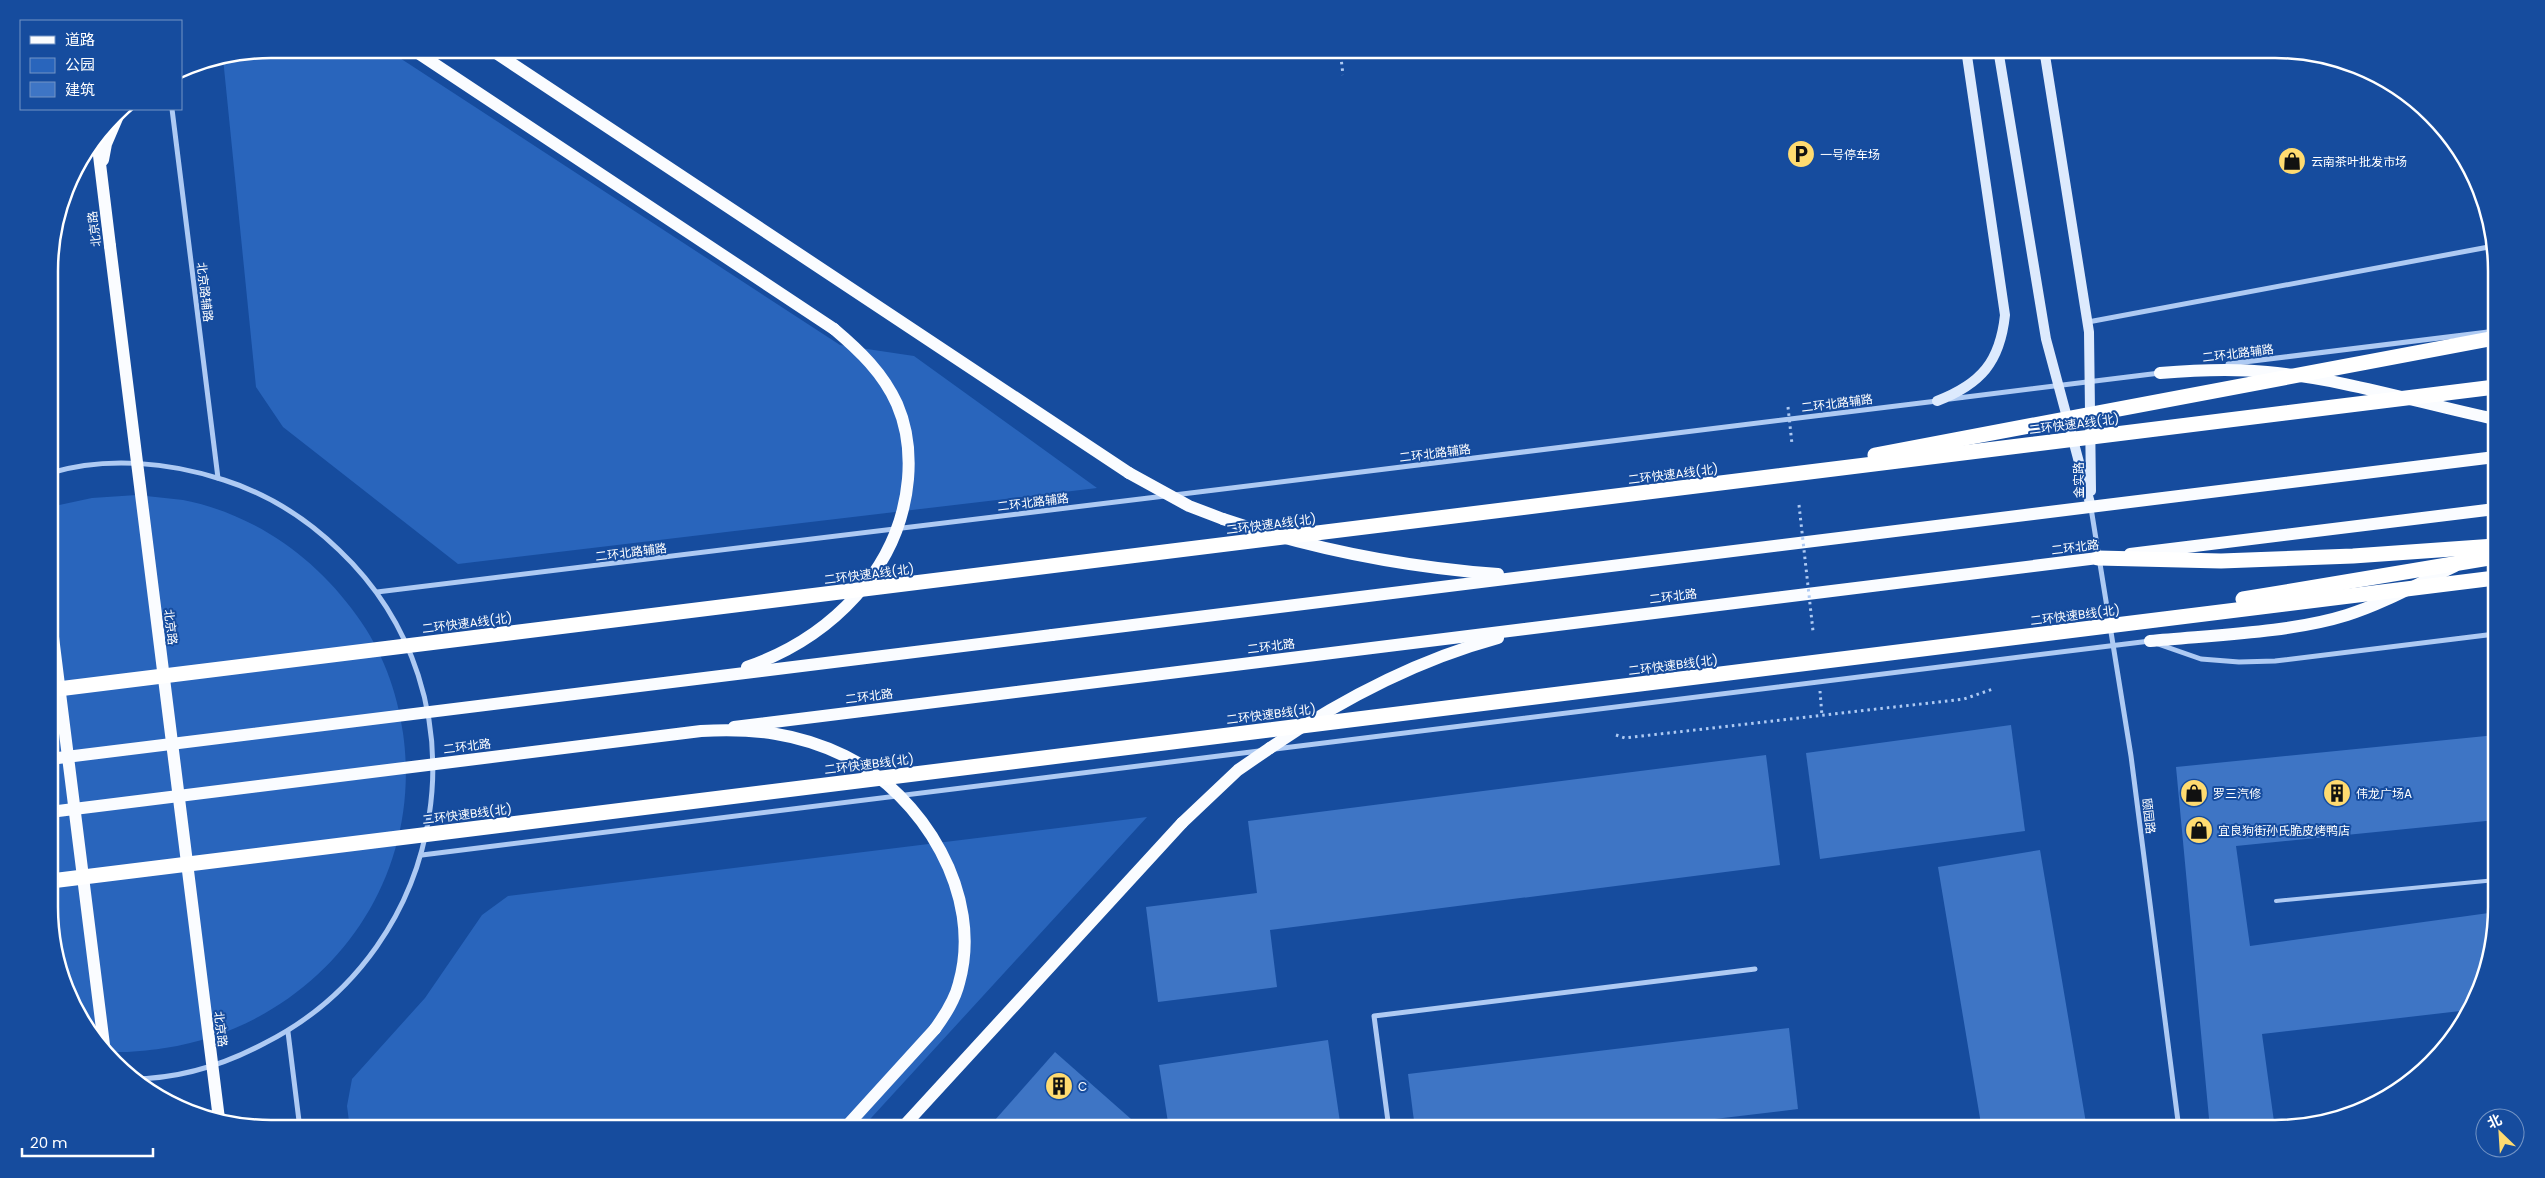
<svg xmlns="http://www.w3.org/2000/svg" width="2545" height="1178" font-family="Poppins,'Noto Sans SC',sans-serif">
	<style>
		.green { fill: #2965bc }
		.building { fill: #3e75c5 }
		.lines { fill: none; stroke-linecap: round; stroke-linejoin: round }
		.path { stroke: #aecaf3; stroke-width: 3; stroke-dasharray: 2.5 4; stroke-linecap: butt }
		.lane { stroke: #aecaf3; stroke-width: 4 }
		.street { stroke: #aecaf3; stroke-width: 5 }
		.secondary { stroke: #ddeafd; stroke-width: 10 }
		.primary { stroke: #fafcff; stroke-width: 12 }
		.highway { stroke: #fff; stroke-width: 15 }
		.path-bridge { stroke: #aecaf3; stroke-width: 3; stroke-dasharray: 2.5 4; stroke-linecap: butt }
		.primary-bridge { stroke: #fafcff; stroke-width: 12 }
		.highway-bridge { stroke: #fff; stroke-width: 15 }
		.labels { text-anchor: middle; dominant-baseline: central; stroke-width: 4; stroke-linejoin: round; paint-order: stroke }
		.poi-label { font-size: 12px; fill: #fff; stroke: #164c9e; text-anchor: start }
		.street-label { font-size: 12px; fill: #fff; stroke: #164c9e }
		.rim { fill: none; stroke: #fff; stroke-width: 2.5 }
	</style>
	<rect width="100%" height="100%" fill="#164c9e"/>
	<g class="green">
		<polygon points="270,49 386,49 840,345 914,356 1097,488 458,564 283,427 256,387 223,58"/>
		<path d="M 137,495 C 152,497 168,498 183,500 C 254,514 315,557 357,616 C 382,650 397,691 403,733 C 425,888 318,1024 165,1048 C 152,1050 109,1056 100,1048 C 93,1043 90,1034 85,1027 C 79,1016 70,1004 65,991 C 59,974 55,955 51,937 L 50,507 L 92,498 Z"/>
		<polygon points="1147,817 861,1129 350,1129 347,1106 352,1079 425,998 482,915 508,896"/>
	</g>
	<g class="building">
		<polygon points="2011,725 2025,831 1820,859 1806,753"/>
		<polygon points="2496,735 2496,820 2236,846 2250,946 2496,912 2479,993 2469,1010 2262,1034 2275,1129 2210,1129 2176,767"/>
		<polygon points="1766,755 1780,865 1270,930 1277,987 1158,1002 1146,907 1257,893 1248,821"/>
		<polygon points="2040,850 2087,1129 2012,1129 2011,1119 1981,1124 1938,867"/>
		<polygon points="1789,1028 1798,1109 1630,1129 1415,1129 1408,1074"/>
		<polygon points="1328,1040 1341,1129 1169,1129 1159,1065"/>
		<polygon points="1055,1052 1131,1119 1122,1129 987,1129"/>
	</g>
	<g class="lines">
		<g class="path">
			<polyline points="1340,49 1343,75"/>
			<polyline points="1616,735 1625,738 1964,699 1993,689"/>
		</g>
		<polyline class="lane" points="2276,901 2496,880"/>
		<g class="street">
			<polyline points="172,109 218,478"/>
			<polyline points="2088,322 2494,246"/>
			<polyline points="2228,364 2488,332"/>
			<polyline points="1950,399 2160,373"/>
			<path d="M 50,473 C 106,456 169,462 224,480 C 268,494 306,518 339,550 C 492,695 451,949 265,1043 C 224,1065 178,1079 131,1079"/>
			<polyline points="1174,495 1937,401"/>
			<polyline points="2091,508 2131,756 2179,1129"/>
			<polyline points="377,592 1165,496"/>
			<polyline points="2158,644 2201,659 2239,662 2275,661 2495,634"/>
			<polyline points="1275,749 2150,641"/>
			<polyline points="422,855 1259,751"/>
			<polyline points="288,1032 300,1129"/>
			<polyline points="1389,1129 1374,1016 1755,969"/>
		</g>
		<g class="secondary">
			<polyline points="1998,49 2046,339 2091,507"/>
			<polyline points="2044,49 2089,332 2091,491"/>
			<path d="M 1937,401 C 1981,384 2000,362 2005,315 L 1966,49"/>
		</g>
		<g class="primary">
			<polyline points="412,49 834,329"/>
			<polyline points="490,49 1129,473"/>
			<polyline points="97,139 110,246"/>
			<polyline points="103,160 106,144 121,109"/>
			<path d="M 2160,373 C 2195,370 2231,368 2267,372 C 2344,379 2419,403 2495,419"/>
			<path d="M 1223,519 C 1312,549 1405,567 1498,574"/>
			<polyline points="2130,554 2495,509"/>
			<polyline points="50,613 105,1053"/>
			<polyline points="1052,635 2495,457"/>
			<path d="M 2150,641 C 2211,635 2290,633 2347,615 C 2385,603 2419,583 2455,566"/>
			<polyline points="734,727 2106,557"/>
			<path d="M 1270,748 C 1339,701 1417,660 1498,638"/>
			<polyline points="844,1129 935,1029"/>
			<polyline points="901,1129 1182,823"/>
		</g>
		<polyline class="highway" points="2098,558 2221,561 2353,556 2495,546"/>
		<g class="path-bridge">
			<polyline points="1788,407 1792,444"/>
			<polyline points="1799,505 1813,631"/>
			<polyline points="1820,691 1822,716"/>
		</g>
		<g class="primary-bridge">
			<polyline points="110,246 219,1119"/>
			<polyline points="1129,473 1189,506 1223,519"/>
			<path d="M 747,667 C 830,638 900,570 908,479 C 910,455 907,427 897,404 C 883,373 860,351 834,329"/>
			<polyline points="50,759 1052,635"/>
			<path d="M 50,812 L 701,731 C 753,728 798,733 845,756 C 923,795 984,895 959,983 C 955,1000 945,1015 935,1029"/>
			<polyline points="1182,823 1238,770 1270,748"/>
		</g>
		<g class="highway-bridge">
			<polyline points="1875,455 2495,338"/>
			<polyline points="2243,599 2495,557"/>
			<polyline points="50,690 2495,387"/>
			<polyline points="51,881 2495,578"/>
		</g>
	</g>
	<defs>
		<g id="parking-disc" transform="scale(1.4375)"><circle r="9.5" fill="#ffdb70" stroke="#164c9e"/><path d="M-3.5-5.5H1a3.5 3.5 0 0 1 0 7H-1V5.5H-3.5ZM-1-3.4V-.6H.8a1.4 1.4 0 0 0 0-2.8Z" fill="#111"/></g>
		<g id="shop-disc" transform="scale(1.4375)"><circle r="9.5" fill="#ffdb70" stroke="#164c9e"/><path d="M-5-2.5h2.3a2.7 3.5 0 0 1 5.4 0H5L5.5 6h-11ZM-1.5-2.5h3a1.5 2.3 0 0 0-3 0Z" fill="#111"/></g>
		<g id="building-disc" transform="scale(1.4375)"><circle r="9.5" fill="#ffdb70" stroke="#164c9e"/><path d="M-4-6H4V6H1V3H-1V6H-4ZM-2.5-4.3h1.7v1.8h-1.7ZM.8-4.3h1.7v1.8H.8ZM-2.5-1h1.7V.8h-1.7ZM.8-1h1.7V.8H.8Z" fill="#111"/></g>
	</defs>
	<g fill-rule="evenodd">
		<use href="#parking-disc" x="1801" y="154"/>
		<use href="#shop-disc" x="2292" y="161"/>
		<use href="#shop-disc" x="2194" y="793"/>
		<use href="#building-disc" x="2337" y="793"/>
		<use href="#shop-disc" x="2199" y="830"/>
		<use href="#building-disc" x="1059" y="1086"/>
	</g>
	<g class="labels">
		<g class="poi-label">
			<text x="1820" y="154">一号停车场</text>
			<text x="2311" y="161">云南茶叶批发市场</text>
			<text x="2213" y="793">罗三汽修</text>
			<text x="2356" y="793">伟龙广场A</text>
			<text x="2218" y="830">宜良狗街孙氏脆皮烤鸭店</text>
			<text x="1078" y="1086">C</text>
		</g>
		<g class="street-label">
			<text transform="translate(94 229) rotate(-97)">北京路</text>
			<text transform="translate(205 292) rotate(83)">北京路辅路</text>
			<text transform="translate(2238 353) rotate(-7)">二环北路辅路</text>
			<text transform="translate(1837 403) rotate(-7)">二环北路辅路</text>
			<text transform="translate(2074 424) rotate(-7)">二环快速A线(北)</text>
			<text transform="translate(1435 453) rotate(-7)">二环北路辅路</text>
			<text transform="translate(1673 474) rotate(-7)">二环快速A线(北)</text>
			<text transform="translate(2078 480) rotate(-90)">金实路</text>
			<text transform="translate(1033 502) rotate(-7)">二环北路辅路</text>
			<text transform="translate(1271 524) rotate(-7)">二环快速A线(北)</text>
			<text transform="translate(2075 547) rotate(-7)">二环北路</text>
			<text transform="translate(631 552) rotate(-7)">二环北路辅路</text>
			<text transform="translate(869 574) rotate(-7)">二环快速A线(北)</text>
			<text transform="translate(1673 596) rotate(-7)">二环北路</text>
			<text transform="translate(2075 615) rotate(-7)">二环快速B线(北)</text>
			<text transform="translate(467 623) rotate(-7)">二环快速A线(北)</text>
			<text transform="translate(171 627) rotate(83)">北京路</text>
			<text transform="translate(1271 646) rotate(-7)">二环北路</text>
			<text transform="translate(1673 665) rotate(-7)">二环快速B线(北)</text>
			<text transform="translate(869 696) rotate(-7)">二环北路</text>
			<text transform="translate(1271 714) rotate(-7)">二环快速B线(北)</text>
			<text transform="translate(467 746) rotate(-7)">二环北路</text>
			<text transform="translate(869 764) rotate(-7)">二环快速B线(北)</text>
			<text transform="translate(467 814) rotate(-7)">二环快速B线(北)</text>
			<text transform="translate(2149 816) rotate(83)">颐园路</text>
			<text transform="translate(221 1029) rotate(83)">北京路</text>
		</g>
	</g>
	<path d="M0 0H2545V1178H0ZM271 58H2275A213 213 0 0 1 2488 271V907A213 213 0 0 1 2275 1120H271A213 213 0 0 1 58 907V271A213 213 0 0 1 271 58Z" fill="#164c9e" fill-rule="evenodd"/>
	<path class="rim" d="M271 58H2275A213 213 0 0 1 2488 271V907A213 213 0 0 1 2275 1120H271A213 213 0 0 1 58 907V271A213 213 0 0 1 271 58Z"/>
	<rect x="20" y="20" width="162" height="90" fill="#164c9e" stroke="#7394c5"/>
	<rect x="30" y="36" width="25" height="8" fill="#fafcff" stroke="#7394c5"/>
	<text x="65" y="45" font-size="15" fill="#ffffff">道路</text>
	<rect x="30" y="58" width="25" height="15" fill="#2965bc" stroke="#7394c5"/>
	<text x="65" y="70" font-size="15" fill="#ffffff">公园</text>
	<rect x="30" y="82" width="25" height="15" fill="#3e75c5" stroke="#7394c5"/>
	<text x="65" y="95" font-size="15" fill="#ffffff">建筑</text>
	<g transform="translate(2500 1133) rotate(335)"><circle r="24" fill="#164c9e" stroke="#7394c5"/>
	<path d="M0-4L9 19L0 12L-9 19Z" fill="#ffdb70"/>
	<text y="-8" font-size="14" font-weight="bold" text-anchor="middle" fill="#ffffff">北</text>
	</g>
	<path d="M22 1148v8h131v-8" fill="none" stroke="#ffffff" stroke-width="2.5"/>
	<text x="30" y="1148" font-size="15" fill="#ffffff" stroke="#164c9e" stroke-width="4" paint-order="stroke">20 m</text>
</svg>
